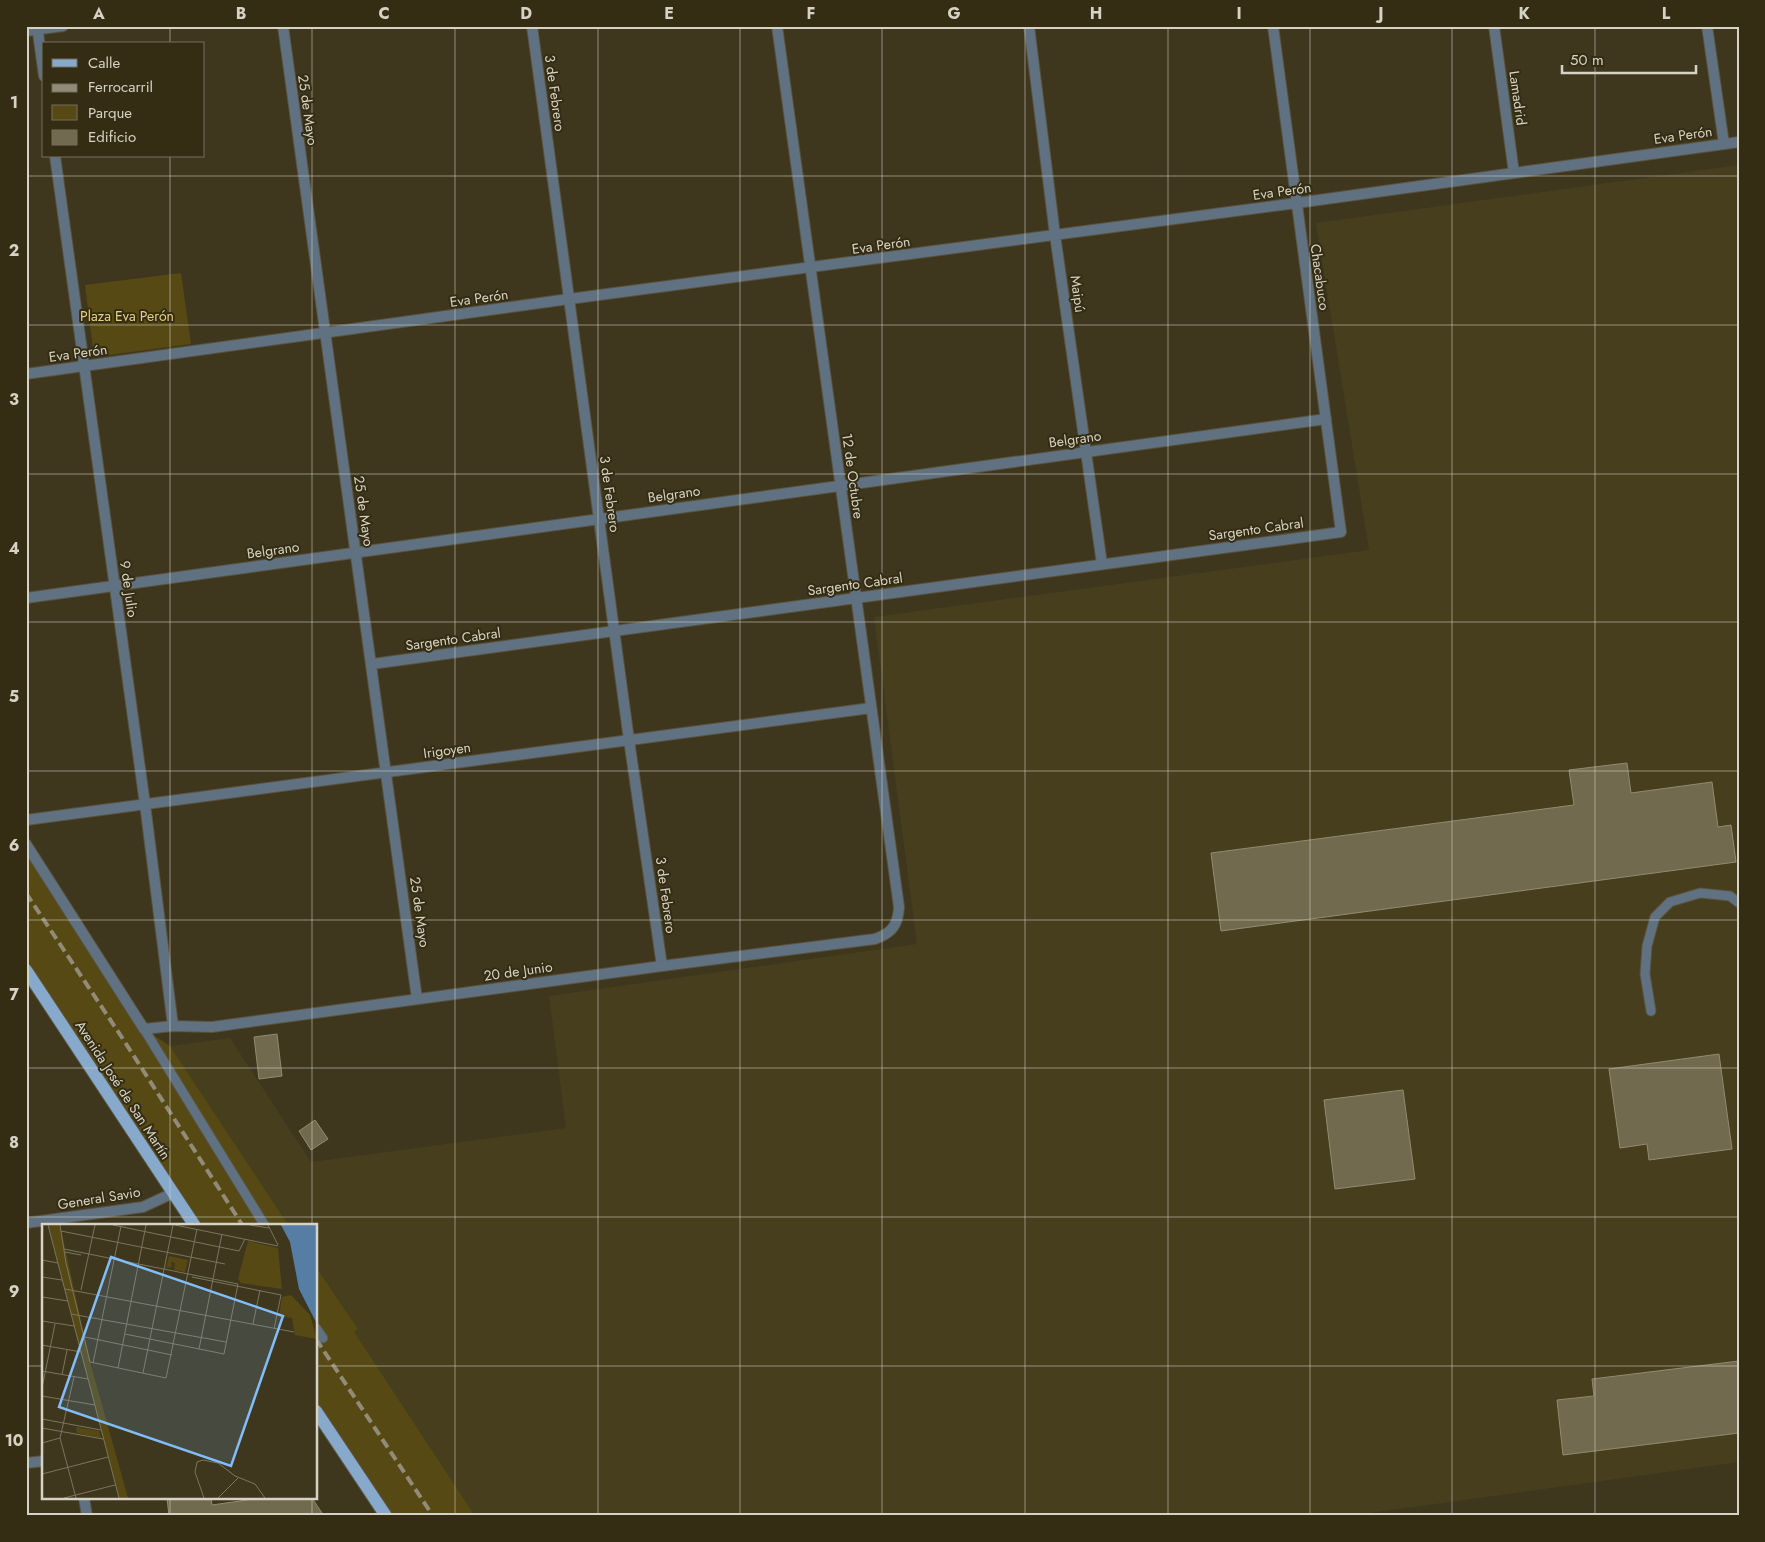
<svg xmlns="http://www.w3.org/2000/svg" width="1765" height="1542" font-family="Jost,sans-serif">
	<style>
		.built { fill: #473e1e }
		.green { fill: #564914 }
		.building { fill: #716a4f; stroke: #928b6f }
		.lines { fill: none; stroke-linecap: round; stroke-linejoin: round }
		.service-casing { stroke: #5a533c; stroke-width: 11 }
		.minor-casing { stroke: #5a533c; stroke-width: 12 }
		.tertiary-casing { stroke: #5a533c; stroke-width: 12 }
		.primary-casing { stroke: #5a533c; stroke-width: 14 }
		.service { stroke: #607182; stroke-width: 9 }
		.minor { stroke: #607182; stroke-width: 10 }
		.tertiary { stroke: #607182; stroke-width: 10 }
		.primary { stroke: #87a9cc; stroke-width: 12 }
		.rail { stroke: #918b78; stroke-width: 4; stroke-dasharray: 10 5; stroke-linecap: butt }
		.grid { fill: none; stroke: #d7d3c4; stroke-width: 1; stroke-opacity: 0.55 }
		.labels { text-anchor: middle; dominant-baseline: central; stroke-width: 4; stroke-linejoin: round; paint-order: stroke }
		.street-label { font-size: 14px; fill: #d7d3c4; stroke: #342d14 }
		.park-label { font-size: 14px; fill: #e7d17f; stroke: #342d14 }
		.inset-road { fill: none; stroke: #7b7560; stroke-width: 1 }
		.view { fill: #81bdfa; fill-opacity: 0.15; stroke: #81bdfa; stroke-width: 2.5 }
		.inset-edge { fill: none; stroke: #d7d3c4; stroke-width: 2.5 }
		.neatline { fill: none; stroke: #d7d3c4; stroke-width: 2 }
		.grid-label { font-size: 16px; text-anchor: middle; font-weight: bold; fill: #d7d3c4 }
	</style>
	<rect width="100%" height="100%" fill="#3e371e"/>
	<polygon class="built" points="1739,165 1739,1462 1348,1516 475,1516 353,1332 358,1329 316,1267 316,1226 289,1226 170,1046 230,1038 311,1162 566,1128 549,996 917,944 874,617 1369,550 1316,223"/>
	<g class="green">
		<polygon points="181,273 191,344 94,357 85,285"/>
		<polygon points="26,844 144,1029 170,1046 289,1226 195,1226 26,970"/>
		<polygon points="316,1267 358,1329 354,1332 475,1516 386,1516 316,1411"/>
	</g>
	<g class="building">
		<polygon points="1627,763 1631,793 1712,782 1718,827 1731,825 1736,862 1221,931 1211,853 1574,805 1569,770"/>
		<polygon points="277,1034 282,1076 259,1079 254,1037"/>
		<polygon points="1719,1054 1732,1149 1649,1160 1647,1144 1620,1148 1609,1069"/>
		<polygon points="1403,1090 1415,1179 1335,1189 1324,1100"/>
		<polygon points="315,1120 328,1139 311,1150 299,1131"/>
		<polygon points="1739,1361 1739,1433 1563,1455 1557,1400 1594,1396 1592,1379"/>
		<polygon points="167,1498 211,1498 212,1505 261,1498 312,1498 324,1516 169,1516"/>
	</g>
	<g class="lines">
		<g class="service-casing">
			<g id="service">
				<polyline points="1651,1011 1645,974 1647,946 1655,917 1670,902 1700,893 1730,896 1739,903"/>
				<polyline points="144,1029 265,1226"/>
				<polyline points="316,1328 323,1338"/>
			</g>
		</g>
		<g class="minor-casing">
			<g id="minor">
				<polyline points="37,26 44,76"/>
				<polyline points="283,26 417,999"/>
				<polyline points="532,26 629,740 662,966"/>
				<polyline points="1029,26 1055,235 1102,564"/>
				<polyline points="1494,26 1514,173"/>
				<polyline points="1707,26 1724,144"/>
				<polyline points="55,156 145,804 173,1026"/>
				<polyline points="26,374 569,299 1297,203 1739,142"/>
				<polyline points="26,598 1326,419"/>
				<polyline points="372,664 1341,532 1273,26"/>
				<polyline points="26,820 871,708"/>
				<path d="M 26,844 L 144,1029 L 173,1026 L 212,1027 L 662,966 L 875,939 C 892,933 898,925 899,907 L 777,26"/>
				<polyline points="26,1223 143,1207 173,1193"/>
				<polyline points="26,1463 44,1461"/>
				<polyline points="84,1498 87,1516"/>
			</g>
		</g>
		<g class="tertiary-casing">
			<polyline id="tertiary" points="26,31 63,26"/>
		</g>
		<g class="primary-casing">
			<g id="primary">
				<polyline points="26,970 195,1226"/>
				<polyline points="316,1411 386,1516"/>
			</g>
		</g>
		<use href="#service" class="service"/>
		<use href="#minor" class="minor"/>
		<use href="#tertiary" class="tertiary"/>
		<use href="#primary" class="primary"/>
		<g class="rail">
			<polyline points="26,893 121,1036 243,1226"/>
			<polyline points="316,1339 433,1516"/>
		</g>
	</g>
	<path class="grid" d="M 170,26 L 170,44M 312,26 L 312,1226M 455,26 L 455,1516M 598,26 L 598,1516M 740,26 L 740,1516M 882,26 L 882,1516M 1025,26 L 1025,1516M 1168,26 L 1168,1516M 1310,26 L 1310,1516M 1452,26 L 1452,1516M 1595,26 L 1595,1516M 170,156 L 170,1226M 26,176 L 1739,176M 26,325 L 1739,325M 26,474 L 1739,474M 26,622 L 1739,622M 26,771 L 1739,771M 26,920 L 1739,920M 26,1068 L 1739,1068M 26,1217 L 1739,1217M 26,1366 L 44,1366M 316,1366 L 1739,1366M 170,1498 L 170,1516M 312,1498 L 312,1516"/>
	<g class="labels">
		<g class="street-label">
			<text transform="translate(555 93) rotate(82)">3 de Febrero</text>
			<text transform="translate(1518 98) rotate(82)">Lamadrid</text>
			<text transform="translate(308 110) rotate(82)">25 de Mayo</text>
			<text transform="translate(1683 135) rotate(-8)">Eva Perón</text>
			<text transform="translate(1282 191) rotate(-8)">Eva Perón</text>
			<text transform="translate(881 245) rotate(-8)">Eva Perón</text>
			<text transform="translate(1320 277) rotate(82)">Chacabuco</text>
			<text transform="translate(1078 294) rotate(82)">Maipú</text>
			<text transform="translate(479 298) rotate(-8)">Eva Perón</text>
			<text transform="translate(78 353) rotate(-8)">Eva Perón</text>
			<text transform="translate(1075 439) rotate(-8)">Belgrano</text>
			<text transform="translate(853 476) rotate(82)">12 de Octubre</text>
			<text transform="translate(610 494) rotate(82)">3 de Febrero</text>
			<text transform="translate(674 494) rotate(-8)">Belgrano</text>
			<text transform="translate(364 511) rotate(82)">25 de Mayo</text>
			<text transform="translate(1256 529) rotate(-8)">Sargento Cabral</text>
			<text transform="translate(273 550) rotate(-8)">Belgrano</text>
			<text transform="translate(855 584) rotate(-8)">Sargento Cabral</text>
			<text transform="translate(129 589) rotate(82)">9 de Julio</text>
			<text transform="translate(453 639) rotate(-8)">Sargento Cabral</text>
			<text transform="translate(447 750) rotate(-8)">Irigoyen</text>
			<text transform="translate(666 895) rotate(82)">3 de Febrero</text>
			<text transform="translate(420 912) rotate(82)">25 de Mayo</text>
			<text transform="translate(518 971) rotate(-8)">20 de Junio</text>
			<text transform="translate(123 1090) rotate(57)">Avenida José de San Martín</text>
			<text transform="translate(99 1198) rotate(-9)">General Savio</text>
		</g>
		<g class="park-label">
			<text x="127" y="316">Plaza Eva Perón</text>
		</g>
	</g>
	<g transform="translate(42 1224)">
		<rect width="275" height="275" fill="#3e371e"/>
		<path d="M 6,1 L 18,1 L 48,138 L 86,274 L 77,274 ZM 206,17 L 236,24 L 240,65 L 199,59 L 196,55 ZM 127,32 L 146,36 L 143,48 L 132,46 L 133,39 L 129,38 L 130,43 L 124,44 ZM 249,71 L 268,91 L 275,115 L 253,111 L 250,94 L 237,92 L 240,73 ZM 34,203 L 57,207 L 59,214 L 35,209 Z" fill="#564914"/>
		<path d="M 239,1 L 275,1 L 275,100 L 257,65 L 248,18 Z" fill="#567da4"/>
		<path class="inset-road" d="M 6,1 L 77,274M 18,1 L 24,39M 71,1 L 197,27 L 203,15M 133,1 L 236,22M 208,1 L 227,4M 226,1 L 236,21M 19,7 L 183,40M 22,25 L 196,60 L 182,130 L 83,110M 23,28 L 39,31M 0,36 L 16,39M 24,39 L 48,138 L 124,154 L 155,5M 0,53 L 20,56M 150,53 L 239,71 L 232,105M 23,65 L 252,108M 39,66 L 53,1M 0,73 L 26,77M 29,90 L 184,118M 0,97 L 32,102M 211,100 L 218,66M 43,113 L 130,131M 0,121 L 39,128M 157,125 L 180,10M 51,139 L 79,2M 76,144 L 104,1M 0,147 L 46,155M 101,149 L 131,1M 20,151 L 25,126M 32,153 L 18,214 L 34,274M 0,164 L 13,100M 0,172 L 53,181M 0,195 L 59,206M 0,204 L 61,215M 0,219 L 18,214M 0,250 L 66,233M 22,274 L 73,261M 162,274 L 153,248 L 155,238 L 161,236 L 176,239 L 193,252 L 213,260 L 223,274M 176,274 L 196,254"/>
		<path class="view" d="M 69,33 L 241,92 L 189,242 L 17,183 Z"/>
		<rect width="275" height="275" class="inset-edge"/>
	</g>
	<rect width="1765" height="1542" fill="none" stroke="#342d14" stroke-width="55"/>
	<rect x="42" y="42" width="162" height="115" fill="#342d14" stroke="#756f5a"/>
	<rect x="52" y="59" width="25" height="8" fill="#87a9cc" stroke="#756f5a"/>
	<text x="88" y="68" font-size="15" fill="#d7d3c4">Calle</text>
	<rect x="52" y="84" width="25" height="8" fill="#918b78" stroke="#756f5a"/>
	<text x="88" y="92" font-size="15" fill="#d7d3c4">Ferrocarril</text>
	<rect x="52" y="105" width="25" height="15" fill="#564914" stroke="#756f5a"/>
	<text x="88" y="118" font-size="15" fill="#d7d3c4">Parque</text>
	<rect x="52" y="130" width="25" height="15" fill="#716a4f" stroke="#756f5a"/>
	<text x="88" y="142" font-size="15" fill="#d7d3c4">Edificio</text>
	<path d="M1562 65v8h134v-8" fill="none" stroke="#d7d3c4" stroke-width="2.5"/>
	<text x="1570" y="65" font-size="15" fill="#d7d3c4" stroke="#342d14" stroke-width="4" paint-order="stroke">50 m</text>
	<rect x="28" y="28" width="1710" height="1486" class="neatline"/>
	<g class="grid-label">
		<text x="99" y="19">A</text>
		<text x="241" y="19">B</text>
		<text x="384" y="19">C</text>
		<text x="526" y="19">D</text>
		<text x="669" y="19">E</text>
		<text x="811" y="19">F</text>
		<text x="954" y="19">G</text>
		<text x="1096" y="19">H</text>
		<text x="1239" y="19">I</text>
		<text x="1381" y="19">J</text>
		<text x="1524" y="19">K</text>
		<text x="1666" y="19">L</text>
		<text x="14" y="108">1</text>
		<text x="14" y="256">2</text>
		<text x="14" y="405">3</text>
		<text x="14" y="554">4</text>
		<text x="14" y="702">5</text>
		<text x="14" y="851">6</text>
		<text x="14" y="1000">7</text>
		<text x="14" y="1148">8</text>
		<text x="14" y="1297">9</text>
		<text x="14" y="1446">10</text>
	</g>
</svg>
